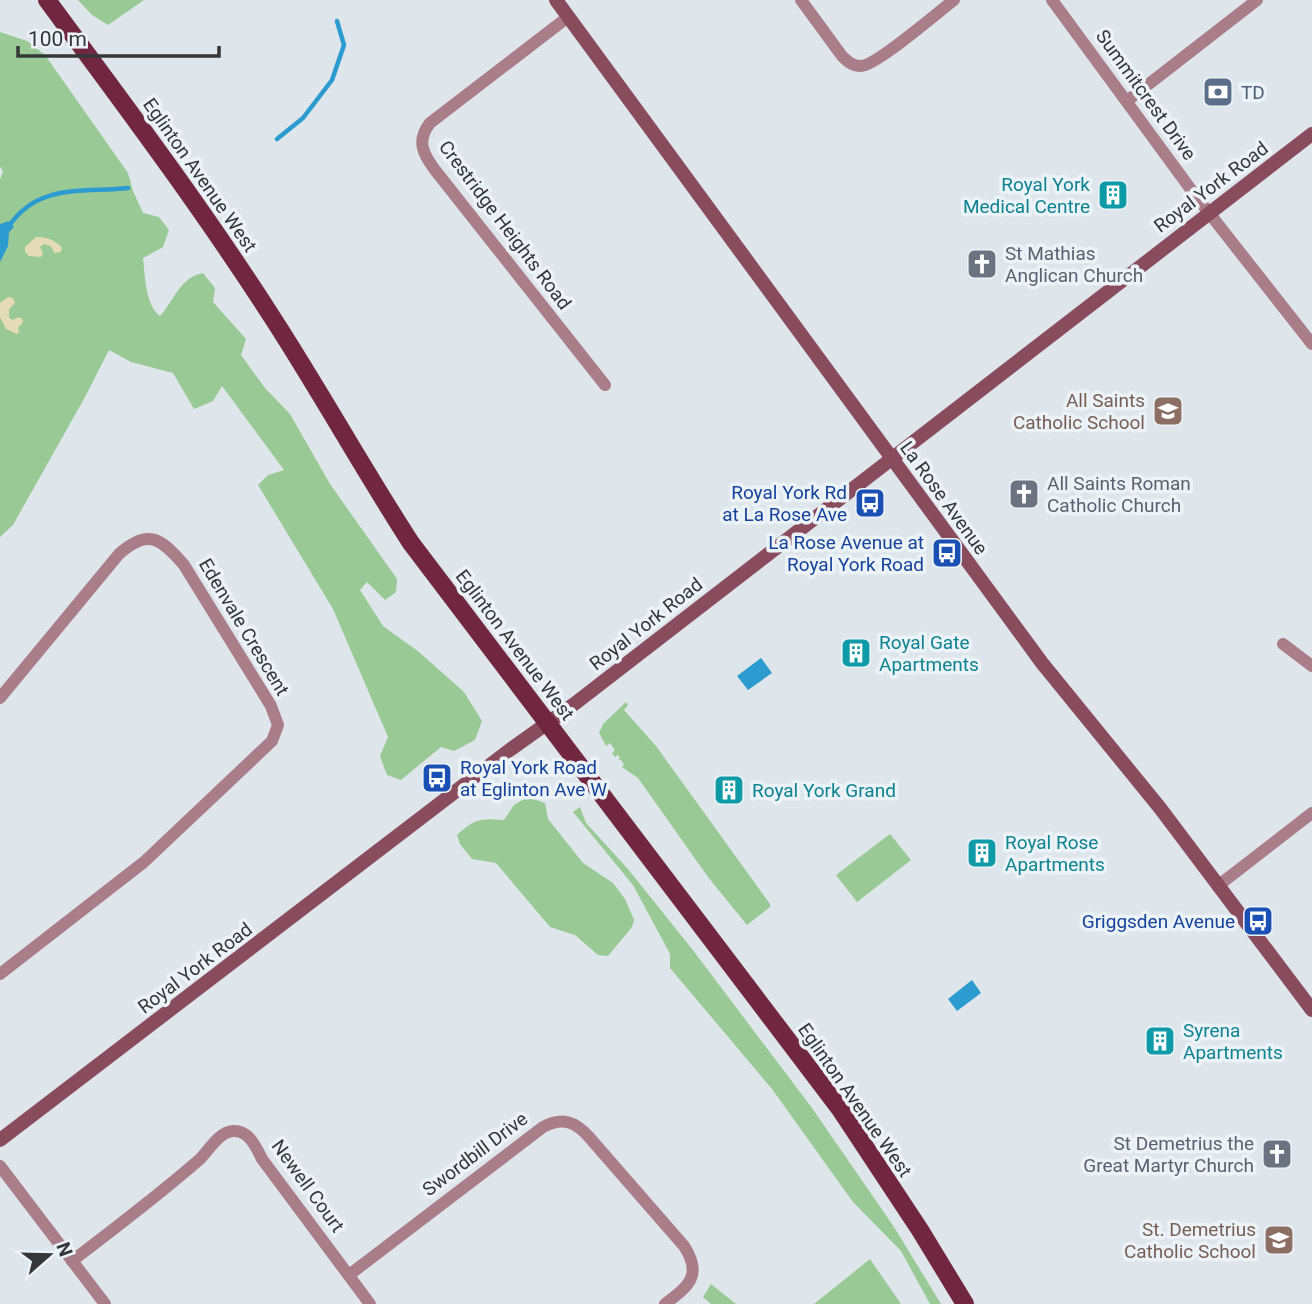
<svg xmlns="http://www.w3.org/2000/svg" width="1312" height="1304" font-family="Roboto,sans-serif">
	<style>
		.green { fill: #99c994 }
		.sand { fill: #e5dbb6 }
		.water { fill: #2c9bd0 }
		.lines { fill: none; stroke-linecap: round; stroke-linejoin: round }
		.stream { stroke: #2c9bd0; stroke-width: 4.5 }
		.street { stroke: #a97e88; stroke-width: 12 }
		.secondary { stroke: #894c5d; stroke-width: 14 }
		.primary { stroke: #70273f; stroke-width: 18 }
		.labels { text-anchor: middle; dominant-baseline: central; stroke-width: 7; stroke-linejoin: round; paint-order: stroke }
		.service-label { font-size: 19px; fill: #4e5e75; stroke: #ecf3f8; text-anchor: start }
		.street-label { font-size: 19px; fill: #343739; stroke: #ecf3f8 }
		.culture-label { font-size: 19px; fill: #0d838f; stroke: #ecf3f8; text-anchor: start }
		.worship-label { font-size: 19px; fill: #5b616d; stroke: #ecf3f8; text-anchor: start }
		.education-label { font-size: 19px; fill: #785e54; stroke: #ecf3f8; text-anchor: end }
		.transit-label { font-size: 19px; fill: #164399; stroke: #ecf3f8; text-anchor: end }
	</style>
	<rect width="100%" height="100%" fill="#dfe6eb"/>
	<g class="green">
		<polygon points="78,0 144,0 108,25 92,15"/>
		<path d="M 0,32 L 27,41 L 45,55 L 128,173 L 133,191 L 143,213 L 159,217 L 169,230 L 163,247 L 143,258 C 145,275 145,305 160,316 C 174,301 180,277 203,273 L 215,288 L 213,302 L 246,339 L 241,355 L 265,388 L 290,414 L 330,484 L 397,579 L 396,592 L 385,600 L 367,582 L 360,590 L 383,626 L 419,652 L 464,692 L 482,721 L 475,740 L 454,751 L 441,747 L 401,780 L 387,775 L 380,756 L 388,737 L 333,609 L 258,485 L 268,475 L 284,470 L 222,386 L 213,401 L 194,409 L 173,373 L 131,362 L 109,350 L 85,397 L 13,525 L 0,537 L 0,180 L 3,171 L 0,167 Z"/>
		<polygon points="626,702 628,705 624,710 656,746 770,904 770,907 747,925 708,877 638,778 622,767 624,765 621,760 618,760 620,758 618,755 615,757 612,753 615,750 610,743 606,746 599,733 603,724"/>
		<path d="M 528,797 L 545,803 L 548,819 L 583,863 L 613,883 L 625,899 L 634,920 L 632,927 L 608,956 L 598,955 L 575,935 L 550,927 L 496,863 L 472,859 L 460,844 L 457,835 C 475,819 479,818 504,820 L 514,805 Z"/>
		<polygon points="580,807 586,823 628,869 692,949 812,1108 894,1227 941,1304 930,1304 901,1251 853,1202 772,1089 670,968 670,954 633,885 573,812"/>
		<polygon points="890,834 911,860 857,902 836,875"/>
		<polygon points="870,1259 901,1304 814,1304"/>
		<polygon points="711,1284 736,1304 711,1304 703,1297"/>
	</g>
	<g class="sand">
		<path d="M 36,237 C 46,237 56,240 62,248 L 61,252 L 54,253 L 51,246 L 44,244 L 40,247 L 43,253 L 41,257 L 29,256 L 25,252 L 25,247 Z"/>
		<polygon points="8,297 13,298 15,303 9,309 9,317 12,320 19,317 23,320 22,324 18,327 19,332 17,334 6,329 0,317 0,303"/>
	</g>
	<g class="water">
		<polygon points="9,221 14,227 9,232 8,246 0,262 0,224"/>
		<polygon points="761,658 772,673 748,690 737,676"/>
		<polygon points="972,980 981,993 957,1011 948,999"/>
	</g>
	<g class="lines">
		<g class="stream">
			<polyline points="277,139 303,118 332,80 344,45 337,21"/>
			<path d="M 9,226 C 38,183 83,193 128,188"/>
		</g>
		<g class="street">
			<path d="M 801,0 L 842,56 C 847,61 852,66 861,66 C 876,66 938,12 954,0"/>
			<polyline points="1052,0 1195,195 1312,344"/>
			<path d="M 568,17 L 430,123 C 416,141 423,154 435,170 L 605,385"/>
			<polyline points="1127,101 1257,0"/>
			<polyline points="1283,644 1312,666"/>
			<path d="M 0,698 L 119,554 C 148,528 161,538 184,565 L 271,706 L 278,725 L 272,741 L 144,862 L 0,974"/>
			<polyline points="1219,885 1312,813"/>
			<polyline points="0,1166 105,1304"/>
			<path d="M 72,1261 C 115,1228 159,1195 200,1159 C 209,1150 219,1132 233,1131 C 249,1130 256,1147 262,1159 L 370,1304"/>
			<path d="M 349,1275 L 543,1127 C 562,1117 575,1121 589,1137 L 684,1246 C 703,1275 689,1286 665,1304"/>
		</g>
		<g class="secondary">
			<polyline points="556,0 1042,663 1160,808 1312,1010"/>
			<polyline points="0,1140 511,749 573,705 1312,134"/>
		</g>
		<path class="primary" d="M 47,0 C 124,104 202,208 272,317 C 320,391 363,469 411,543 L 840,1109 L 920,1230 L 965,1304"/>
	</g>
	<defs>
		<g id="bank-square" transform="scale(1.575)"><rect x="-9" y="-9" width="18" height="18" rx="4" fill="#5c6f8a" stroke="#ecf3f8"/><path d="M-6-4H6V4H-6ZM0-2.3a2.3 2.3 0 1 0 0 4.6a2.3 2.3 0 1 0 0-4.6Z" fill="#fff"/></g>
		<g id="building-square" transform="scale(1.575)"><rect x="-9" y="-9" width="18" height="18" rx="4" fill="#0f9aa8" stroke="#ecf3f8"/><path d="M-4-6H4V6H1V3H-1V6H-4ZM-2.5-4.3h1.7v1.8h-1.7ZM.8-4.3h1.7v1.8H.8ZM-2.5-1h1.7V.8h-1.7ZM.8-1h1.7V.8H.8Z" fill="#fff"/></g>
		<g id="church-square" transform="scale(1.575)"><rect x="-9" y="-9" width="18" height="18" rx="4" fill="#6b7280" stroke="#ecf3f8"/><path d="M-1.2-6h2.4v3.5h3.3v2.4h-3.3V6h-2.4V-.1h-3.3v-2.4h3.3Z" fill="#fff"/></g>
		<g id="school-square" transform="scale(1.575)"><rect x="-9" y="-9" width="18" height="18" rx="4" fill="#8d6e63" stroke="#ecf3f8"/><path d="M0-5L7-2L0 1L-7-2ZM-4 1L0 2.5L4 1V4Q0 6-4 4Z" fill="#fff"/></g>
		<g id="bus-square" transform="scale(1.575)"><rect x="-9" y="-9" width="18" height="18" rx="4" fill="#1a4fb4" stroke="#ecf3f8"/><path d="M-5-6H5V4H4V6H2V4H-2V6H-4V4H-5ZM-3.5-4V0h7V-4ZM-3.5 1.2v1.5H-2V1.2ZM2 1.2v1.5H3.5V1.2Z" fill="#fff"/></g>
	</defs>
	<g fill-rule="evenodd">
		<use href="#bank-square" x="1218" y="92"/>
		<use href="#building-square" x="1113" y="195"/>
		<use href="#church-square" x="982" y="264"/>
		<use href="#school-square" x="1168" y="411"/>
		<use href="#church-square" x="1024" y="494"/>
		<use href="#bus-square" x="870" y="503"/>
		<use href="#bus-square" x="947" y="553"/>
		<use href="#building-square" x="856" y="653"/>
		<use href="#bus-square" x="437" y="778"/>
		<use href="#building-square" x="729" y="790"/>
		<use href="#building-square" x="982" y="853"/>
		<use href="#bus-square" x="1258" y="921"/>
		<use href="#building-square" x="1160" y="1041"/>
		<use href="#church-square" x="1277" y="1154"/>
		<use href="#school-square" x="1279" y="1240"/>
	</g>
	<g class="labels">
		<g class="service-label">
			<text x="1241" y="92">TD</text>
		</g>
		<g class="street-label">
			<text transform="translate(1146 95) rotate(54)">Summitcrest Drive</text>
			<text transform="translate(200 175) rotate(55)">Eglinton Avenue West</text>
			<text transform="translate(1211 187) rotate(-37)">Royal York Road</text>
			<text transform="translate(505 225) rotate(53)">Crestridge Heights Road</text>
			<text transform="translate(944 498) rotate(54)">La Rose Avenue</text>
			<text transform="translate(646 624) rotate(-38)">Royal York Road</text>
			<text transform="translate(244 627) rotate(59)">Edenvale Crescent</text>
			<text transform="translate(515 645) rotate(53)">Eglinton Avenue West</text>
			<text transform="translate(195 968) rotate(-37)">Royal York Road</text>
			<text transform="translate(855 1100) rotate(55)">Eglinton Avenue West</text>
			<text transform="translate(475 1154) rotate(-37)">Swordbill Drive</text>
			<text transform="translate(308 1186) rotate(54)">Newell Court</text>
		</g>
		<g class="culture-label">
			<text x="1090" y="184" text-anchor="end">Royal York<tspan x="1090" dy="22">Medical Centre</tspan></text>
			<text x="879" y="642">Royal Gate<tspan x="879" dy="22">Apartments</tspan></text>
			<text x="752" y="790">Royal York Grand</text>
			<text x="1005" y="842">Royal Rose<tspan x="1005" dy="22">Apartments</tspan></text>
			<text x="1183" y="1030">Syrena<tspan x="1183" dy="22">Apartments</tspan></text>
		</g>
		<g class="worship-label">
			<text x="1005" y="253">St Mathias<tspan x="1005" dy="22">Anglican Church</tspan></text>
			<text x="1047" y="483">All Saints Roman<tspan x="1047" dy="22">Catholic Church</tspan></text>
			<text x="1254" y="1143" text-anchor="end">St Demetrius the<tspan x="1254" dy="22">Great Martyr Church</tspan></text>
		</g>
		<g class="education-label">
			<text x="1145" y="400">All Saints<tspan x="1145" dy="22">Catholic School</tspan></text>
			<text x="1256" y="1229">St. Demetrius<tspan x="1256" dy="22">Catholic School</tspan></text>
		</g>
		<g class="transit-label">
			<text x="847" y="492">Royal York Rd<tspan x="847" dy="22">at La Rose Ave</tspan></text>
			<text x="924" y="542">La Rose Avenue at<tspan x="924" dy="22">Royal York Road</tspan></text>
			<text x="460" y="767" text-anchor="start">Royal York Road<tspan x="460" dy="22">at Eglinton Ave W</tspan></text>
			<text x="1235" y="921">Griggsden Avenue</text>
		</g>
	</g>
	<g transform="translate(49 1255) rotate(70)" stroke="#ecf3f8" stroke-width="5" paint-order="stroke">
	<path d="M0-5L12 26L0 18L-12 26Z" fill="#343739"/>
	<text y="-10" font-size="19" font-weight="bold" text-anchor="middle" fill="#343739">N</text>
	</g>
	<path d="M18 46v10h201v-10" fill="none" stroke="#343739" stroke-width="3.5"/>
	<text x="28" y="46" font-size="21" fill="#343739" stroke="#ecf3f8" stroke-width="5" paint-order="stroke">100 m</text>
</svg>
